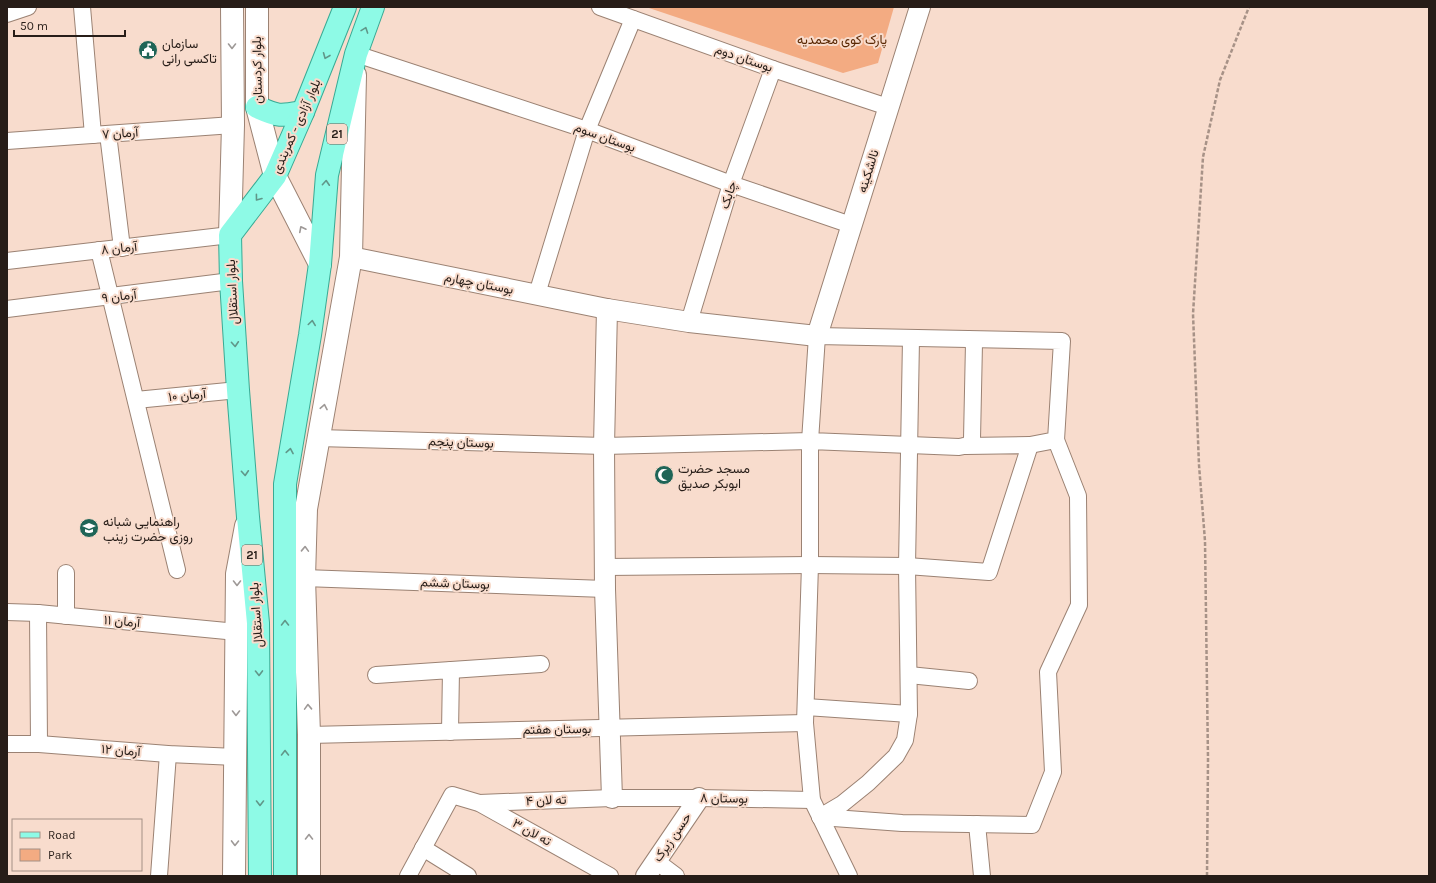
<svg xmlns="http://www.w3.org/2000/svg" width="1436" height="883" font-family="Karla,Vazirmatn,sans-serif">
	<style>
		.green { fill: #f3ab82 }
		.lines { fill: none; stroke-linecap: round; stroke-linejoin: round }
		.minor-casing { stroke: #9b8273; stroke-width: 18 }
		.tertiary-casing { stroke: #9b8273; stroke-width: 22 }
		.secondary-casing { stroke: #9b8273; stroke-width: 24 }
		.primary-casing { stroke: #39aa94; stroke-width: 24 }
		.path { stroke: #a79287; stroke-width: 2.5; stroke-dasharray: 4 2; stroke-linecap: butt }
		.minor { stroke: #fff; stroke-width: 16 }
		.tertiary { stroke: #fff; stroke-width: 20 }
		.secondary { stroke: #fff; stroke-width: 22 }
		.primary { stroke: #8efae6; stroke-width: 22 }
		.oneway { stroke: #609789 }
		.oneway2 { stroke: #9e9997 }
		.labels { text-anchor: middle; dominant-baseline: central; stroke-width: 4; stroke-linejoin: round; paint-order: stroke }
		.shield { fill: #f8dccd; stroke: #66564e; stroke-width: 1 }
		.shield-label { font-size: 12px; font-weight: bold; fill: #271d18 }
		.park-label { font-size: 13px; fill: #5a2803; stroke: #f8dccd }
		.poi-label { font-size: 13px; fill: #271d18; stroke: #f8dccd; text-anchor: start }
		.street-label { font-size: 13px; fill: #271d18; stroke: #f8dccd }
	</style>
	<rect width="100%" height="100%" fill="#f8dccd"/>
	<polygon class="green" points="646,7 894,7 878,63 843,73"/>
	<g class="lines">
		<g class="minor-casing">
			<g id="minor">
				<polyline points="82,7 93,135"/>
				<polyline points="600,7 773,69 888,107"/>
				<polyline points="7,14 28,7"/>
				<polyline points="356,54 587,130 731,184 851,225"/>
				<polyline points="108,134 122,248"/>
				<polyline points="7,141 233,125"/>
				<polyline points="99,250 177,570"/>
				<polyline points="7,261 230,235"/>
				<polyline points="537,294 587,130 633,19"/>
				<polyline points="7,309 231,281"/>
				<polyline points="689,322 731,184 773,69"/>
				<polyline points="968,339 1062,341 1056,440 1030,445"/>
				<polyline points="136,400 238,390"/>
				<polyline points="318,438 604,446 810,441 959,447 969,445 972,439 974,343 968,339 817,336 810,441 810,565 805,723 812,800 849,876"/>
				<polyline points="605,567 810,565 907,566 989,572 1030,445 965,446"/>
				<polyline points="304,578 605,589"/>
				<polyline points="7,612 38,613 237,632"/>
				<polyline points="38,613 39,744"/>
				<polyline points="66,616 66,573"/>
				<polyline points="451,670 541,664"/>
				<polyline points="376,675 451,670 450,732"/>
				<polyline points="909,675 969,681"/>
				<polyline points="806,707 909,714"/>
				<polyline points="309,735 805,723"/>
				<polyline points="7,744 39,744 168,754 236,757"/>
				<polyline points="479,803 612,798 699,798 812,800"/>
				<polyline points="820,817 902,823 1032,825 1053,772 1048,672 1079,605 1078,496 1056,440"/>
				<polyline points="820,817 842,804 868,783 896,756 905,740 909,714 907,566 911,339"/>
				<polyline points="977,824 982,876"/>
				<polyline points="423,848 468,876"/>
				<polyline points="656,861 676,876"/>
				<polyline points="159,876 168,754"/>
				<polyline points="408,876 452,795 479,803 610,876"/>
			</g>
		</g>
		<g class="tertiary-casing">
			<g id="tertiary">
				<polyline points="351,257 607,309 689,322 817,336 920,7"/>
				<polyline points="607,309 604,446 605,589 612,798"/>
				<polyline points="646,876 699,798"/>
			</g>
		</g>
		<g class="secondary-casing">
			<g id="secondary">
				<polyline points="257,7 257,107 275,176 320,264"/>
				<polyline points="230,235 233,125 232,7"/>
				<polyline points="234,876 237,574 246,526"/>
				<polyline points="309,876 309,735 304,578 306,509 351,257 355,75"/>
			</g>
		</g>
		<g class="primary-casing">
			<g id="primary">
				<path d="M 257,107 C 279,117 280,116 303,112"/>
				<polyline points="260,876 258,623 248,517 238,390 231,281 230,235 275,176 303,112 345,7"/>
				<polyline points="285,876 285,484 310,335 320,264 327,175 356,54 373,7"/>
			</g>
		</g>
		<polyline class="path" points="1207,876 1208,759 1205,541 1199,465 1193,314 1203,157 1220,80 1249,7"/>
		<use href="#minor" class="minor"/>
		<use href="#tertiary" class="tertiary"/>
		<use href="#secondary" class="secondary"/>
		<use href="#primary" class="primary"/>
	</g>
	<defs><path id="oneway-chevron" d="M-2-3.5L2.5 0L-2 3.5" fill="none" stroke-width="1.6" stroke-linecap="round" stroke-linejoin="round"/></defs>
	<g class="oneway">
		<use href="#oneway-chevron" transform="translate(365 30) rotate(-70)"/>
		<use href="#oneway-chevron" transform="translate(326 56) rotate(112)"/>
		<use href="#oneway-chevron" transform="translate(326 183) rotate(-86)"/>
		<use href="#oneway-chevron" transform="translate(258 198) rotate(127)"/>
		<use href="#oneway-chevron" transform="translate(312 323) rotate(-82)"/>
		<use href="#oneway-chevron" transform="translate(235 344) rotate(86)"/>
		<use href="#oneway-chevron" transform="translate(290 451) rotate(-80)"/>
		<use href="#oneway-chevron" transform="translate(245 473) rotate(86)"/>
		<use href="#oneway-chevron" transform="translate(285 623) rotate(-90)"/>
		<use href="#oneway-chevron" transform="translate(259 673) rotate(89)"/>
		<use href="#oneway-chevron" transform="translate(285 753) rotate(-90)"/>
		<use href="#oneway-chevron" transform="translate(260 803) rotate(90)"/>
	</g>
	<g class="oneway2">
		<use href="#oneway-chevron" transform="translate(232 46) rotate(90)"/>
		<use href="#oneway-chevron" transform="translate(302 229) rotate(-117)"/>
		<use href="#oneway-chevron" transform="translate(324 407) rotate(-79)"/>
		<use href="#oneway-chevron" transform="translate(305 549) rotate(-88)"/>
		<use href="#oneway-chevron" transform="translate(237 583) rotate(90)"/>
		<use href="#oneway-chevron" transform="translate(308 707) rotate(-92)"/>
		<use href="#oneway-chevron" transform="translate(236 713) rotate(90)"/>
		<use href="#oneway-chevron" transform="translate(309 837) rotate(-90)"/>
		<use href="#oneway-chevron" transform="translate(235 843) rotate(91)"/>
	</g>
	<defs>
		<g id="civic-disc" transform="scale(1)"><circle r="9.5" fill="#1f6557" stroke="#f8dccd"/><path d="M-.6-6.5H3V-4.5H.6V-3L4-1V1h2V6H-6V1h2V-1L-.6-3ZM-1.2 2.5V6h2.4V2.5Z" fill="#fff"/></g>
		<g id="mosque-disc" transform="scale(1)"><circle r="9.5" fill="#1f6557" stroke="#f8dccd"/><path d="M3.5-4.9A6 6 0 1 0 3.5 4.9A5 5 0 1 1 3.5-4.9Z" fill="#fff"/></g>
		<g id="school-disc" transform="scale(1)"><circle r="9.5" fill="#1f6557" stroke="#f8dccd"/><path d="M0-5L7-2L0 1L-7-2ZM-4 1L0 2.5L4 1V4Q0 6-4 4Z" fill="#fff"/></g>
	</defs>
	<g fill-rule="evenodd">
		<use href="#civic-disc" x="148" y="50"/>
		<use href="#mosque-disc" x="664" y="475"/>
		<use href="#school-disc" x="89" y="528"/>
	</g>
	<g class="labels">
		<g class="shield">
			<rect x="327" y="124" width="20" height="20" rx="3"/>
			<rect x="242" y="545" width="20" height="20" rx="3"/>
		</g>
		<g class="shield-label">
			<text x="337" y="134">21</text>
			<text x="252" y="555">21</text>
		</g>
		<g class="park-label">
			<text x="842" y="39">پارک کوی محمدیه</text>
		</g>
		<g class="poi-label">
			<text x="162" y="43">سازمان<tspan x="162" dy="15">تاکسی رانی</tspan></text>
			<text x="678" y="468">مسجد حضرت<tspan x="678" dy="15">ابوبکر صدیق</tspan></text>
			<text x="103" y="521">راهنمایی شبانه<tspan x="103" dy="15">روزی حضرت زینب</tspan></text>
		</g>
		<g class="street-label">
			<text transform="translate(744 58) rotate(19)">بوستان دوم</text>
			<text transform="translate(257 70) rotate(-91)">بلوار کردستان</text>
			<text transform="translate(296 126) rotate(-66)">بلوار آزادی - کمربندی</text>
			<text transform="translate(120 133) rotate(-4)">آرمان ۷</text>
			<text transform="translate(605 137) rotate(20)">بوستان سوم</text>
			<text transform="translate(868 171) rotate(-73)">نالشکینه</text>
			<text transform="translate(728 195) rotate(-72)">چابک</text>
			<text transform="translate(119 248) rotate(-6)">آرمان ۸</text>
			<text transform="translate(479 283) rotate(11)">بوستان چهارم</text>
			<text transform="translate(232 292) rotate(-93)">بلوار استقلال</text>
			<text transform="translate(119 296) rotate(-7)">آرمان ۹</text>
			<text transform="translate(187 395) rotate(-5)">آرمان ۱۰</text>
			<text transform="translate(461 442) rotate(2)">بوستان پنجم</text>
			<text transform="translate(455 583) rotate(2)">بوستان ششم</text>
			<text transform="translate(256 615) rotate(-94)">بلوار استقلال</text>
			<text transform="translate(122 621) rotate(5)">آرمان ۱۱</text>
			<text transform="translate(557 729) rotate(-1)">بوستان هفتم</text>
			<text transform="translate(121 750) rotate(4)">آرمان ۱۲</text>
			<text transform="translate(724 798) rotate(1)">بوستان ۸</text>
			<text transform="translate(546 800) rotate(-2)">ته لان ۴</text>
			<text transform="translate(532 832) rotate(29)">ته لان ۳</text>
			<text transform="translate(672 837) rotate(-55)">حسن زیرک</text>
		</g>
	</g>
	<rect width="1436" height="883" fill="none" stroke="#271d18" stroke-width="16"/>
	<rect x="12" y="819" width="130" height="52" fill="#f8dccd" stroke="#a49085"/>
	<rect x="20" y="832" width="20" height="6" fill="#8efae6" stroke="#a49085"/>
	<text x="48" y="839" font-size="12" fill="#271d18">Road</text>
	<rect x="20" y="849" width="20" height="12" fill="#f3ab82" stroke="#a49085"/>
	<text x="48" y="859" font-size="12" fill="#271d18">Park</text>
	<path d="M14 30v6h111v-6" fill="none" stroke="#271d18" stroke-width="2"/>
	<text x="20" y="30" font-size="12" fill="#271d18" stroke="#f8dccd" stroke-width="3" paint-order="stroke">50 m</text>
</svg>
